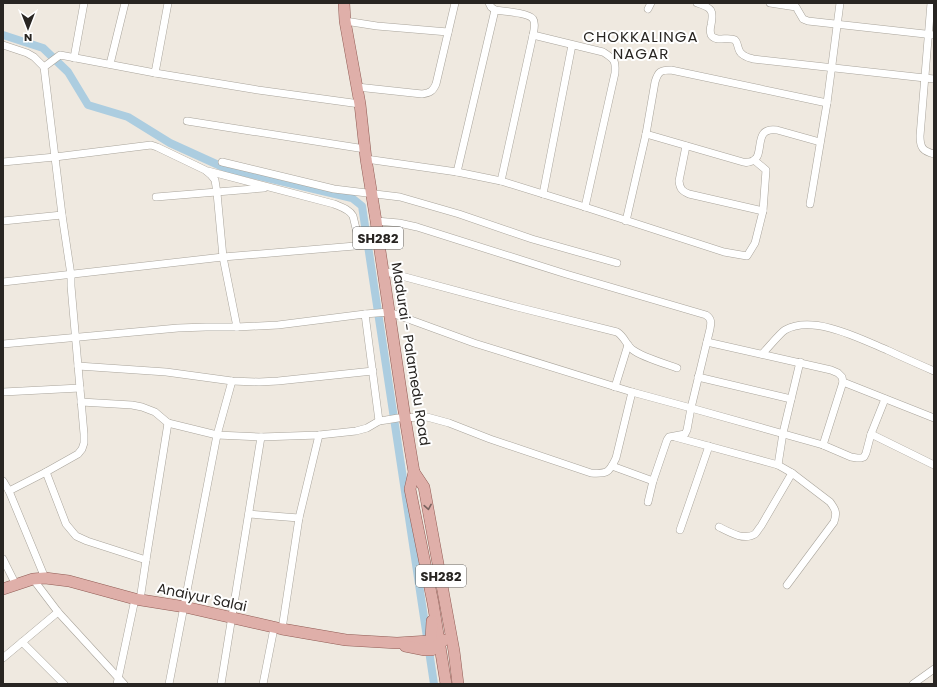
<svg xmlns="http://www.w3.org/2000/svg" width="937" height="687" font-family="Poppins,sans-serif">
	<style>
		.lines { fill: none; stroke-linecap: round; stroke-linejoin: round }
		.canal { stroke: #accde0; stroke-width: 8 }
		.street-casing { stroke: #a9a49b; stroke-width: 8 }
		.primary-casing { stroke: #915c55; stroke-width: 12 }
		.street { stroke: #fff; stroke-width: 7 }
		.primary { stroke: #dfafa9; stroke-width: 11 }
		.oneway { stroke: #7a635f }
		.labels { text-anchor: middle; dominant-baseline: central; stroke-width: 4; stroke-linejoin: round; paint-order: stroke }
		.shield { fill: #fff; stroke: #686664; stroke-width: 1 }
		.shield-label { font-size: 13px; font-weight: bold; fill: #282522 }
		.street-label { font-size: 14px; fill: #282522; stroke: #fff }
		.neighbourhood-label { font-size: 15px; letter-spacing: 1px; fill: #282522; stroke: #fff }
	</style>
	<rect width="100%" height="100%" fill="#efe9e0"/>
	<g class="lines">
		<polyline class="canal" points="3,35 43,48 68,72 88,105 128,117 170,143 225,168 352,198 362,206 434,684"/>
		<g class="street-casing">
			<g id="street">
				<path d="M 489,3 L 491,7 L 495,10 C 503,11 529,13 533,19 C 536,23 534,30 533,35 L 501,181"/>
				<path d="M 697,3 C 712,8 714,10 711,25 C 710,29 710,32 711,35 C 716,43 728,36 735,40 C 739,44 737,51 742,54 C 745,57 750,58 753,59 L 934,79"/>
				<polyline points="770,3 796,7 803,19 808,21 934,35"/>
				<path d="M 931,3 L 920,136 C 920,148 923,151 934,154"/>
				<polyline points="648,9 651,3"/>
				<polyline points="345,21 377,26 448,32"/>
				<path d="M 533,35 L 603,52 C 614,59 616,60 615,73 L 585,207"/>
				<polyline points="3,45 27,53 34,57 44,67"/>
				<polyline points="74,58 84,3"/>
				<polyline points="110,64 125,3"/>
				<polyline points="155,73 258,90 360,104"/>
				<path d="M 357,87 L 422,94 C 430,93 433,91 436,84 L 455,3"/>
				<polyline points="187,121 365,149"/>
				<path d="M 646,134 L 743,162 C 745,162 747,163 749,162 C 768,160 750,126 777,130 L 820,142"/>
				<path d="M 686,146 L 679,181 C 680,189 682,191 689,194 L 763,211"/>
				<polyline points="366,159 457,172 501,181 585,207 724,252 747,256 755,243 763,211 766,170 754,160"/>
				<polyline points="3,162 55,157 151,145 157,147 205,170 211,175 215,180 217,193 223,257 237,327"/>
				<polyline points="222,162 334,189 400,197 459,214 532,239 617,263"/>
				<path d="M 208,171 L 334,204 C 341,207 349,209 353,216 L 360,245"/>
				<polyline points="457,172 495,10"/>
				<polyline points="543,194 572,45"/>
				<polyline points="156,197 264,188"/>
				<polyline points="810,204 827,103 840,3"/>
				<polyline points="3,221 62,215"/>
				<path d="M 376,221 L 399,223 L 417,227 L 566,274 L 706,315 C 712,319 711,323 710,329 L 691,408 L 687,430 L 685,434 L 669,437 L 667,440 L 653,481 L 648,502"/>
				<path d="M 626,221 L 646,134 L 655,82 C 658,72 660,70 671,70 L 827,103"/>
				<path d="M 383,271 L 517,307 L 617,332 C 625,337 626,345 633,350 C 642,357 666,364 677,368"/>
				<polyline points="3,282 223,257 379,244"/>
				<polyline points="365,314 379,421"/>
				<polyline points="707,342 831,370 838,373 842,377 843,382 823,445"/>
				<polyline points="3,344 178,328 206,327 237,327 278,325 365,314 389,312 474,343 632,392 691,408 823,445 851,457 857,458 861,458 864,457 866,453 871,434 934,465"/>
				<path d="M 762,354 C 768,348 780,333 785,330 C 813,314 861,339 887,350 C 902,357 918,364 934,371"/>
				<polyline points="78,366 166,372 232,381 259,382 278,381 373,371"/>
				<polyline points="698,377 791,399"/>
				<polyline points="843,382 934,418"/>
				<polyline points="615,387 628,345"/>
				<polyline points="3,392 80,388"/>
				<path d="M 81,402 L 132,405 L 142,407 L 155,412 L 168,423 L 217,435 L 261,437 L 319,435 L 356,431 L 367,428 L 379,421 L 386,420 L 398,418 L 427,417 L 449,423 L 490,439 L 591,473 C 607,474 609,473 616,458 L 632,392"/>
				<polyline points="871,434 885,399"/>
				<path d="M 675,437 L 778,465 L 792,473 L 830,502 C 836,510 837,513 834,522 L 787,585"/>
				<polyline points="778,465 783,433 800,362"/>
				<polyline points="612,466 653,481"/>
				<polyline points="46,472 66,524 76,536 87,541 146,560"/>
				<polyline points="3,481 9,491"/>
				<polyline points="249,514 299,518"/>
				<path d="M 719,527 C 729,532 744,541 755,534 C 757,532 759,528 761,526 L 792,473"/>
				<polyline points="680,530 709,446"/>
				<polyline points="3,559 16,585"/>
				<polyline points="45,578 9,491 46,472 78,454 82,449 84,443 84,434 71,286 71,275 62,215 44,67 60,55 155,73 168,3"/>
				<polyline points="33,579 58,612 124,684"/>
				<polyline points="140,600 146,560 168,423"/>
				<polyline points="282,629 299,518 319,435"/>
				<polyline points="22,642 64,684"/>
				<polyline points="3,658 58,612"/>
				<polyline points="117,684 135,599"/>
				<polyline points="169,684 217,435 232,381"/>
				<polyline points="221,684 261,437"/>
				<polyline points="263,684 274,628"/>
				<polyline points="913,684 934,669"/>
			</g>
		</g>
		<g class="primary-casing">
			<g id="primary">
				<polyline points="344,3 345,21 360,104 366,159 376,221 379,244 405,418 414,472 410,489 433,603 446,684"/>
				<polyline points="414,472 424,487 454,651 458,684"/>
				<polyline points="3,589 33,579 45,578 69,581 135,599 185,607 282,629 346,640 397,643 429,641 431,640 432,621"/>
				<polyline points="405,646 425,650 432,650 444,640"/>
			</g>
		</g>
		<use href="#street" class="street"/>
		<use href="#primary" class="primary"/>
	</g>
	<defs><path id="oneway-chevron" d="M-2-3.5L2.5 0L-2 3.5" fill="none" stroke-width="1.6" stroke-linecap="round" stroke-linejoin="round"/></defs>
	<use class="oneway" href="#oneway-chevron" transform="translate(428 507) rotate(80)"/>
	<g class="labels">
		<g class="shield">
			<rect x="353" y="227" width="50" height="22" rx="3"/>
			<rect x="416" y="565" width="50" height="22" rx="3"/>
		</g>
		<g class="shield-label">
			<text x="378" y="238">SH282</text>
			<text x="441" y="576">SH282</text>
		</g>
		<g class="street-label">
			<text transform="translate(411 354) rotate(81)">Madurai - Palamedu Road</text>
			<text transform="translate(202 597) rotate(12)">Anaiyur Salai</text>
		</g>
		<g class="neighbourhood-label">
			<text x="641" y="36">CHOKKALINGA<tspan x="641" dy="17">NAGAR</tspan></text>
		</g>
	</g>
	<rect width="937" height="687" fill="none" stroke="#282522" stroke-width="8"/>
	<g transform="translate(28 28) rotate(180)" stroke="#ffffff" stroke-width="3" paint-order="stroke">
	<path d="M0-3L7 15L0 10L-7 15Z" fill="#282522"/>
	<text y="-6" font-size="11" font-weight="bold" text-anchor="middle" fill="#282522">N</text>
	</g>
</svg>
